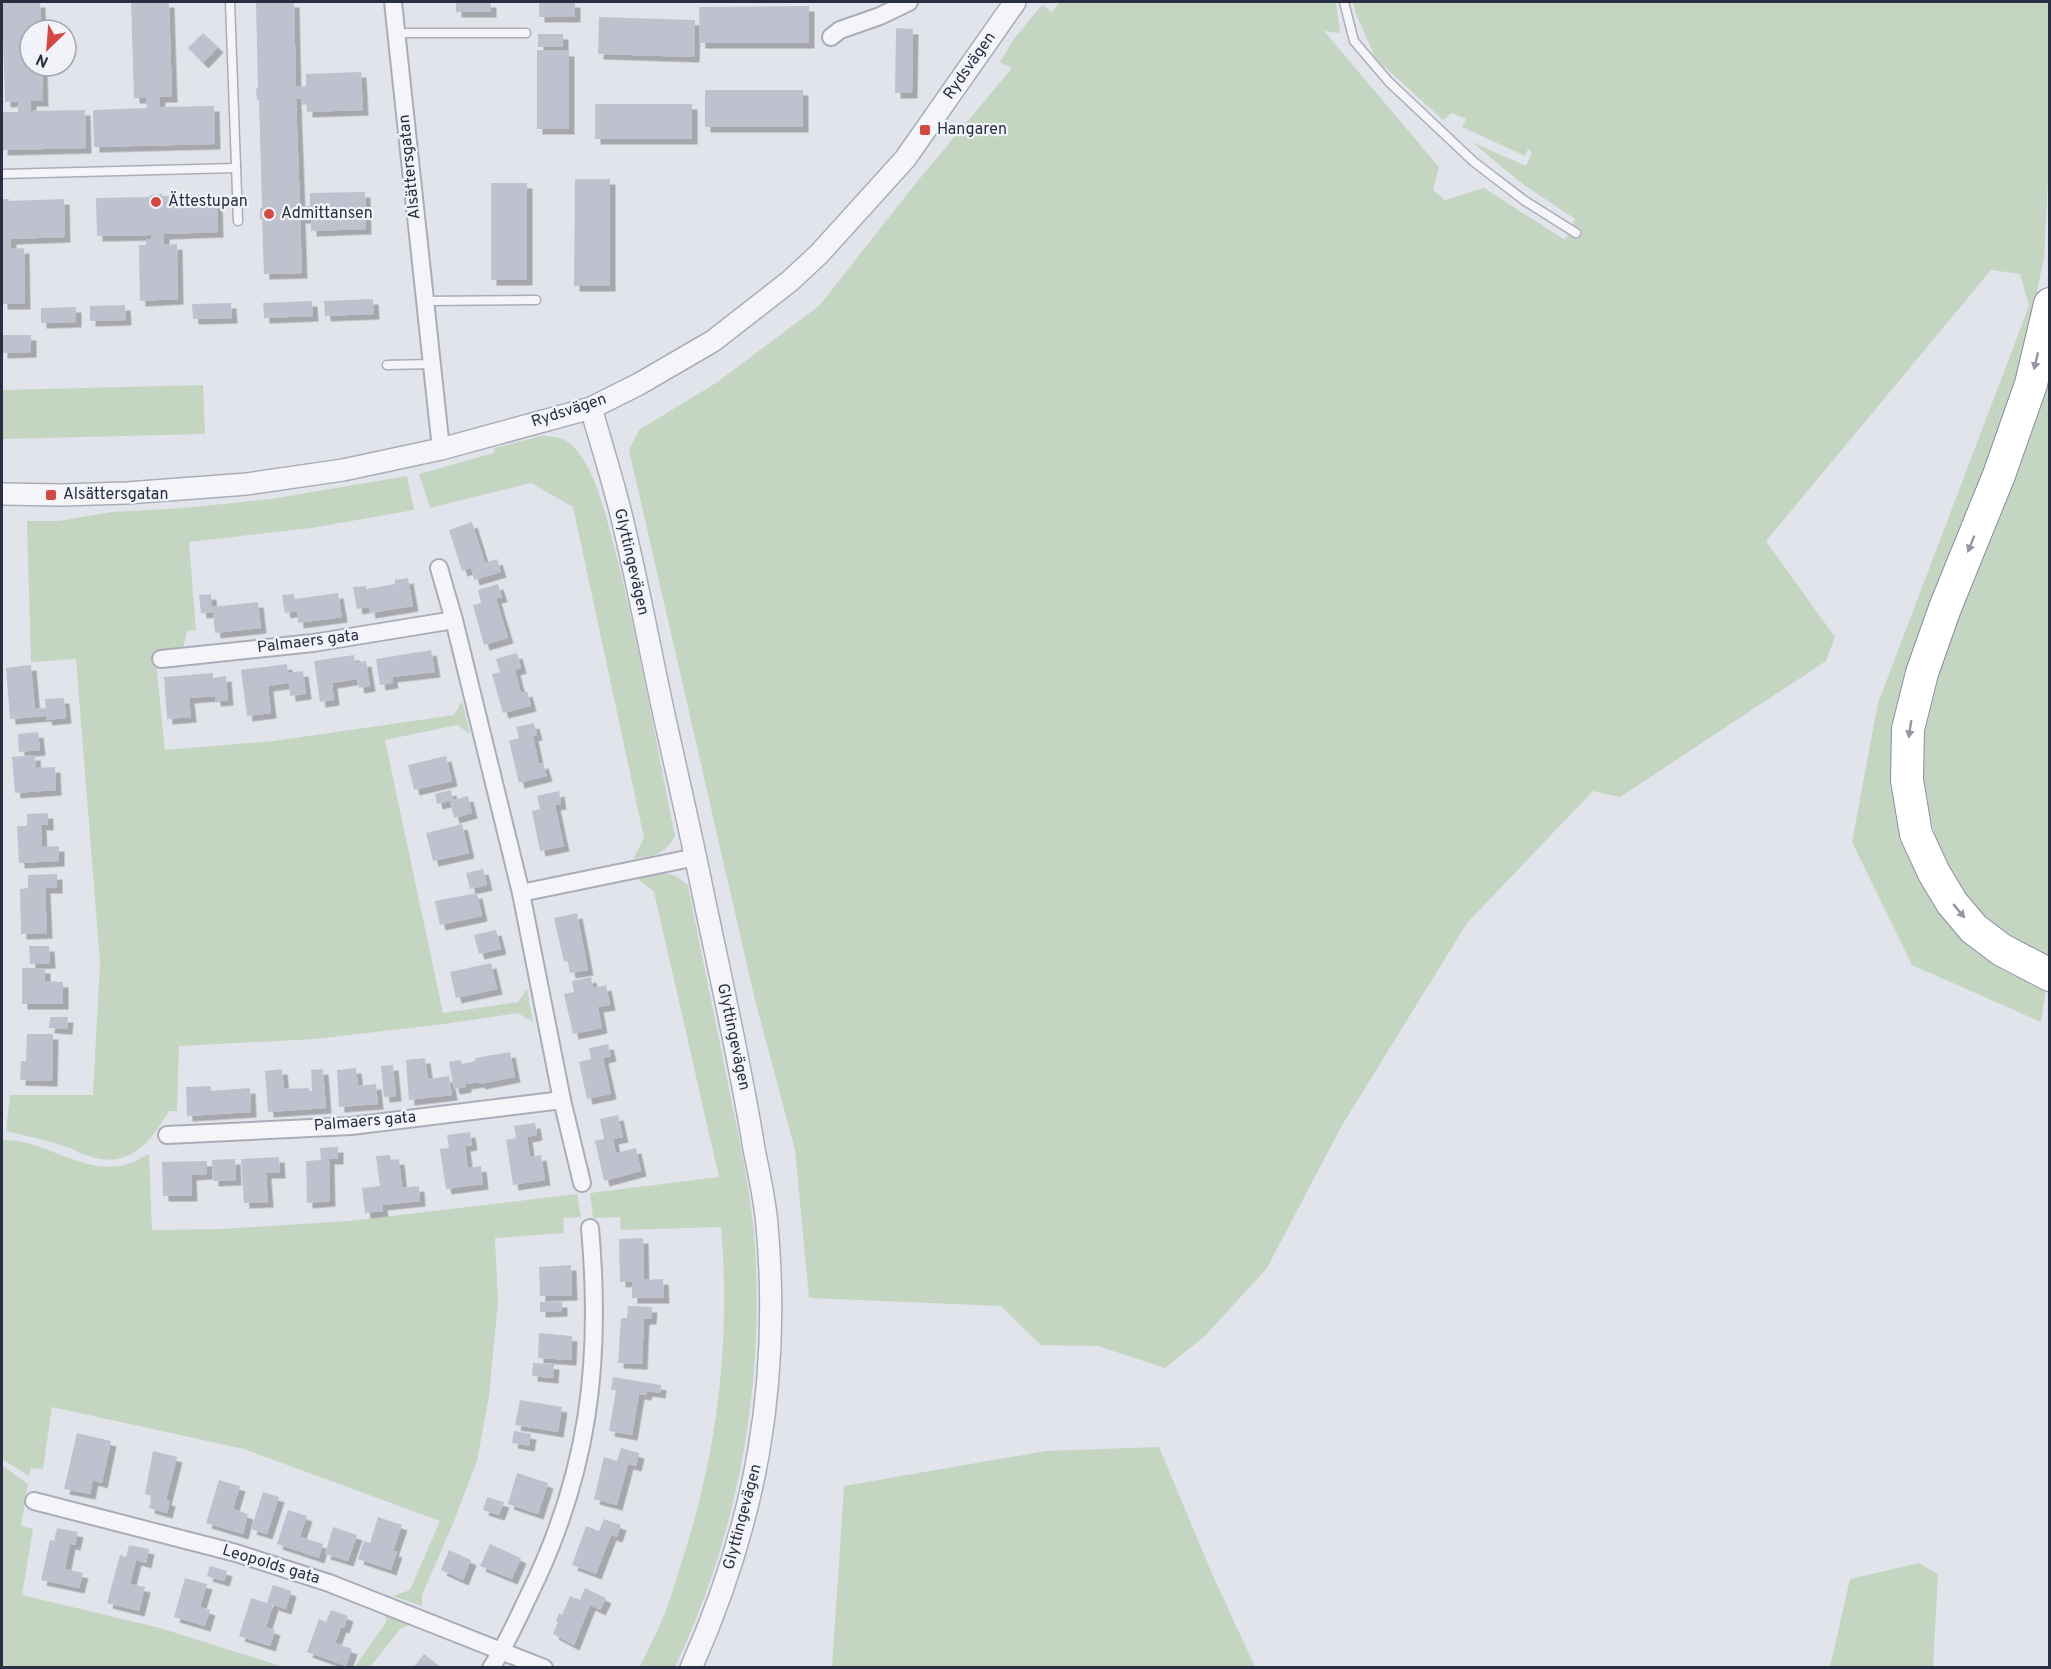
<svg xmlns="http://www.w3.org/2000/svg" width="2051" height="1669" font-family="Overpass,sans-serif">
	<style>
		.green { fill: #c4d5c2 }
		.building { fill: #bfc1ce; filter: url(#shadow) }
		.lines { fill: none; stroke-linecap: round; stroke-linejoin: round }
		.service-casing { stroke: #aaadb9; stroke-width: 11 }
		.minor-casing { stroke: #aaadb9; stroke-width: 20 }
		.tertiary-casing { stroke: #aaadb9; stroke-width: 24 }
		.motorway-casing { stroke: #888ea2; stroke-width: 34 }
		.service { stroke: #f5f5f9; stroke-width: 8 }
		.minor { stroke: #f5f5f9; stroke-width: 16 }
		.tertiary { stroke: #f5f5f9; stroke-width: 21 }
		.motorway { stroke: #fff; stroke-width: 32 }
		.oneway { fill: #9496a1 }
		.poi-dot { fill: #d44843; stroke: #f2f3f8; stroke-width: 2 }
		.labels { text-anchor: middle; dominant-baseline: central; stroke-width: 4.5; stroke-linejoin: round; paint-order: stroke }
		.street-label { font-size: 16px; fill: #292e43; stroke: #f2f3f8 }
		.poi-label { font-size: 16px; fill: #292e43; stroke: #f2f3f8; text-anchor: start }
	</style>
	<defs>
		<filter id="shadow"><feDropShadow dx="5.5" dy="5.5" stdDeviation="0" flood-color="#0004"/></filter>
	</defs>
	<rect width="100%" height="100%" fill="#e2e4eb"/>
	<g class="green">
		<polygon points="1060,2 1336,2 1340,33 1324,31 1439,167 1433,190 1445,200 1484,188 1565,240 1575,219 1520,182 1472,142 1526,166 1532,152 1528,149 1525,156 1462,127 1466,119 1452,113 1443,120 1376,59 1355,12 1353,2 2049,2 2050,145 2044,257 2025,351 1985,475 1892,732 1893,794 1906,851 1931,899 1963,938 2004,971 2046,989 2041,1022 1912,965 1852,842 1878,703 2029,306 2020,274 1991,270 1766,541 1835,637 1826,661 1620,797 1593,791 1467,923 1341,1127 1267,1268 1205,1336 1165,1368 1098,1346 1041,1345 1001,1306 809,1298 795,1150 755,1000 629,450 639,430 716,383 820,305 916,183 1012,68 1000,62 1014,39 1042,5 1052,12"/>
		<polygon points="2049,352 2049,959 2018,944 1981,918 1942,863 1922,784 1923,717"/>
		<polygon points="203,385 205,434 2,439 2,390"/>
		<path d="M 541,436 C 552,436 563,437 571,444 C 597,468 608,525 617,558 C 640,650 656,743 675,836 C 664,856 654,855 633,859 L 644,838 L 573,507 L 531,483 L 430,508 L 419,474 L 494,453 L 494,448 Z"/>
		<path d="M 407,476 L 414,510 L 311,528 L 189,542 L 196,630 L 187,631 L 183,649 L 155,653 L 165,750 L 274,741 L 454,715 L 462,701 L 470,734 L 457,725 L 385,740 L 443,1013 L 518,1002 L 527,989 L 533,1022 L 518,1013 L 444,1024 L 315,1039 L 179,1046 L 177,1111 L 169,1111 C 152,1140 130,1169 92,1157 C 84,1155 77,1151 70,1148 C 49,1141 28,1136 6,1131 L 10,1095 L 93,1095 L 100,963 L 76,659 L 31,662 L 27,521 L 59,521 L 112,512 L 185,508 L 271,499 Z"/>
		<path d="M 665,873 L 676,876 L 688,885 C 701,951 715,1018 728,1084 C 738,1133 749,1182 754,1232 C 766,1380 739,1533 675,1667 L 639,1668 C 647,1651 656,1635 663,1618 C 669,1603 674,1586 679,1570 C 717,1459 731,1344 721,1227 L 621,1230 L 620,1217 L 593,1218 L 590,1193 L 719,1177 L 654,892 L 637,878 Z"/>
		<path d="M 2,1140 C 42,1138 78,1172 119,1166 C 129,1165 139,1159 149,1154 L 152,1230 L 222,1229 L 349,1221 L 577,1194 L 581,1217 L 563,1218 L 564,1233 L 495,1238 L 498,1302 L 489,1396 L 477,1461 L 452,1526 L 422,1595 L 422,1606 L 393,1596 L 410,1590 L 440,1521 L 244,1449 L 52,1407 L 43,1469 L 31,1468 L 29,1476 L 2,1459 Z"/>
		<polygon points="1159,1447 1213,1576 1255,1667 832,1667 844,1486 1046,1451"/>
		<polygon points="2,1465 28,1484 21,1526 33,1529 22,1595 160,1628 284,1667 2,1667"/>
		<polygon points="1919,1563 1938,1574 1933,1667 1830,1667 1850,1579"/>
		<polygon points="383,1610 412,1623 400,1629 370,1667 354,1668 387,1621"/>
	</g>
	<g class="building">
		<polygon points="2,2 40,2 41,30 30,30 30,66 42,66 43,101 31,101 31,111 85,110 86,148 2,150 2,112 18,112 18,101 5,102"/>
		<polygon points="131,2 169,2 172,97 160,97 160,107 214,106 215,144 94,147 93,110 147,108 146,98 134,98"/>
		<polygon points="256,2 294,2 296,87 306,86 306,74 361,72 363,110 307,112 307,104 302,105 301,99 296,99 300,206 310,206 310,193 365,192 365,194 366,229 311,231 311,218 300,218 302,273 264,274 262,219 260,219 260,208 262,208 262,204 259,100 257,100 256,89 258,88"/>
		<rect x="456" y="2" width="35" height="10"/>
		<rect x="539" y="2" width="36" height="15"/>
		<polygon points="809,6 809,43 700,43 699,7"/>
		<polygon points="599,17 695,20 694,57 598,54"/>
		<polygon points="896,28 913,29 912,93 895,93"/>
		<polygon points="203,33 218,47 203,63 188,48"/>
		<rect x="538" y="34" width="25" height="13"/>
		<polygon points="537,50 569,51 569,129 537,129"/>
		<rect x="705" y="90" width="98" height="37"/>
		<rect x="595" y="104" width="97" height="35"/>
		<polygon points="575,179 610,179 610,286 574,286"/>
		<rect x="491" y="183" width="36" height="97"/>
		<polygon points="162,194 162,196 217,195 218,232 164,234 164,245 177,244 178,299 140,301 139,245 146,245 146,239 151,239 151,235 97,236 96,198 150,197 150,195"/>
		<polygon points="2,199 9,199 9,201 64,199 65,237 11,239 11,249 24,248 25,304 2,304"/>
		<polygon points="373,299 374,314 325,316 324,301"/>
		<polygon points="312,301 313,316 264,318 263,303"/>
		<polygon points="231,303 232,318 193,319 192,304"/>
		<polygon points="125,305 126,320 90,321 90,306"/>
		<polygon points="76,307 76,322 41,323 41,308"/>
		<polygon points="2,335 31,335 31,352 2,353"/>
		<polygon points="472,522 485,563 497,559 501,572 474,580 471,568 462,571 449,530"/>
		<polygon points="408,578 413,606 370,613 369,607 357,609 353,587 366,586 366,589 395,584 395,580"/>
		<polygon points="498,584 502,597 496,598 508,638 484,645 473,605 481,603 478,590"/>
		<polygon points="338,593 342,617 298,623 297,611 285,613 282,595 294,594 295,599"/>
		<polygon points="211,594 212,607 258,602 261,628 215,633 213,612 201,613 199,595"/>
		<polygon points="431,650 435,672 392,677 393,683 380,685 376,659"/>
		<polygon points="517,653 521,668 515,670 521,693 527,691 531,706 503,713 492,674 500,672 496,659"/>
		<polygon points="354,655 355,663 366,661 370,686 359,688 357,679 332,683 334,700 320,702 314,661"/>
		<polygon points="287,664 288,673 303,671 306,694 290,696 289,683 268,686 271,713 247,716 241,670"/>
		<polygon points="31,665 35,709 46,708 45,699 64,698 66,718 47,720 46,716 10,719 6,668"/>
		<polygon points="213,673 213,678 226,676 228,700 215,701 215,696 189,698 191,717 167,719 164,677"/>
		<polygon points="534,723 537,735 533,736 539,764 543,763 547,776 519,783 509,741 519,738 516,727"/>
		<polygon points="38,732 40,750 19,752 18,734"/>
		<polygon points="35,755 36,768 55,767 56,790 15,793 12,757"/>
		<polygon points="446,756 452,781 414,790 408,765"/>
		<polygon points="451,790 453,800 468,796 472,813 454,818 450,801 437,804 435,794"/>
		<polygon points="559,791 561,804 555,805 564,846 540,851 532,811 540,809 537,796"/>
		<polygon points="48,813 48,825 41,825 42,847 59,846 59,861 19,863 17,826 27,826 27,814"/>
		<polygon points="462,824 469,853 433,861 426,833"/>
		<polygon points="483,869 487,885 470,889 466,873"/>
		<polygon points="57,874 57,888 45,888 47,933 21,934 20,889 28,888 28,875"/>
		<polygon points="477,893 482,916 440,925 435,901"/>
		<polygon points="577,913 588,970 570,973 568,961 564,962 554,918"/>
		<polygon points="496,930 501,949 479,954 474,935"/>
		<polygon points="29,946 49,946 50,963 30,964"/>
		<polygon points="491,963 497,989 456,998 450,972"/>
		<polygon points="22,968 45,968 45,981 63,982 63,1004 22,1004"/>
		<polygon points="591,977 593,988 606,985 610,1005 598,1007 602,1028 573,1034 564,994 574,992 572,981"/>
		<polygon points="50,1017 68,1017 67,1029 49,1028"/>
		<polygon points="27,1034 53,1034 52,1081 20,1080 21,1061 26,1061"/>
		<polygon points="608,1044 611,1056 603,1058 611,1094 587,1099 579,1062 591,1059 589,1048"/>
		<polygon points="510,1052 515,1077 480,1084 479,1082 466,1084 466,1087 454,1089 449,1062 461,1060 462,1064 475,1061 475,1058"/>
		<polygon points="425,1058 428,1079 449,1076 452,1095 409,1100 406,1060"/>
		<polygon points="393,1065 396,1096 384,1097 381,1066"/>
		<polygon points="356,1068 358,1086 376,1084 378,1104 339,1107 337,1070"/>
		<polygon points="282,1069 284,1089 309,1088 309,1091 312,1091 311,1070 323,1069 326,1108 268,1112 265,1071"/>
		<polygon points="211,1086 211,1091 250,1088 251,1112 187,1116 186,1087"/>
		<polygon points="618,1115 623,1137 613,1139 616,1153 636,1148 641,1171 604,1181 595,1141 604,1139 600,1119"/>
		<polygon points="535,1123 537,1135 527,1137 530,1157 541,1155 545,1180 513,1185 506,1140 516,1138 514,1126"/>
		<polygon points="470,1132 472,1145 465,1146 468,1168 481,1166 483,1184 446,1189 440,1149 449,1148 447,1135"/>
		<polygon points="338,1147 338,1159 329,1159 330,1201 307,1203 306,1161 321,1160 320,1148"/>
		<polygon points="390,1155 391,1160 399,1159 402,1188 419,1186 420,1201 382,1205 383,1211 365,1213 362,1188 380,1186 376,1156"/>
		<polygon points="279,1157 280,1173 266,1173 268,1202 244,1203 241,1159"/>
		<polygon points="235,1159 236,1180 213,1181 212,1160"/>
		<polygon points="207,1161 207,1174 191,1175 192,1196 163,1196 162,1162"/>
		<polygon points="643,1238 644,1280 663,1279 664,1298 632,1298 632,1281 620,1282 619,1239"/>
		<polygon points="571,1265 572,1295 540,1296 539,1267"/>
		<polygon points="540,1302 562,1302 562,1311 540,1312"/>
		<polygon points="628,1306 652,1307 651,1319 644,1319 642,1364 618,1363 621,1318 627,1318"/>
		<polygon points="539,1333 572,1336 571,1360 538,1358"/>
		<polygon points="533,1363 554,1364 553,1378 532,1376"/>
		<polygon points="613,1377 661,1385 660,1393 647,1391 646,1395 639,1394 632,1435 609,1431 616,1390 611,1390"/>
		<polygon points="520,1400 562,1407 558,1432 515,1425"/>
		<polygon points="514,1431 531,1434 529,1446 512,1443"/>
		<polygon points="77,1433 111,1441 102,1483 93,1480 90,1494 64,1489"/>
		<polygon points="621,1448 639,1453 636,1466 628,1464 617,1505 594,1499 604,1457 617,1461"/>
		<polygon points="153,1451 177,1457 166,1500 170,1501 167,1513 149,1508 152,1496 145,1494"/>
		<polygon points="517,1473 548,1483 538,1514 508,1504"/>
		<polygon points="219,1480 240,1486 233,1509 248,1514 243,1534 206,1523"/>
		<polygon points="263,1492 279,1497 267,1534 251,1529"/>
		<polygon points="487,1497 504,1502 499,1515 483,1510"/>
		<polygon points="288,1510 307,1516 300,1537 323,1544 319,1558 277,1544"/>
		<polygon points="378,1517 402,1525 393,1551 397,1552 391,1570 358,1559 364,1541 370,1543"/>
		<polygon points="604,1519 621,1525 617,1537 611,1535 596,1574 572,1565 586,1526 599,1531"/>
		<polygon points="333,1527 357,1535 348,1561 325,1554"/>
		<polygon points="57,1528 78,1532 75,1545 70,1544 65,1569 83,1573 79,1588 41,1580 50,1540 54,1541"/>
		<polygon points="490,1544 521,1558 512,1579 480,1566"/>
		<polygon points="129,1545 149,1549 146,1563 136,1560 130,1584 145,1587 139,1611 107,1603 120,1555 126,1557"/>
		<polygon points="449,1550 471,1560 463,1580 441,1570"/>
		<polygon points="210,1566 227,1571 224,1581 207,1576"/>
		<polygon points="185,1578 207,1584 200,1607 210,1610 205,1626 174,1617"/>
		<polygon points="273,1585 291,1591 286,1609 273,1605 266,1627 275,1630 270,1646 239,1636 251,1598 267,1603"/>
		<polygon points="585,1588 606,1598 600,1610 590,1605 574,1645 553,1634 558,1622 556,1621 559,1613 562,1615 570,1596 580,1600"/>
		<polygon points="331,1610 348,1616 344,1628 341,1627 335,1643 352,1649 346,1666 307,1652 319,1619 326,1622"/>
		<polygon points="424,1654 442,1668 413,1668"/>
	</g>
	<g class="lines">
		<g class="service-casing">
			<g id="service">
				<polyline points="230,2 238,221"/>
				<polyline points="1344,2 1354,41 1389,82 1474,162 1525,201 1576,233"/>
				<polyline points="396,33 526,33"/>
				<polyline points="2,174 236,168"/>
				<polyline points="424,301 536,300"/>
				<polyline points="387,365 433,364"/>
			</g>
		</g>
		<g class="minor-casing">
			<g id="minor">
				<polyline points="393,2 441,449"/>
				<polyline points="831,37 840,30 880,16 909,2"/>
				<polyline points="439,568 454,620 521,893 562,1100 582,1183"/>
				<polyline points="161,659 313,643 454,620"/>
				<polyline points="521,893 696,857"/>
				<polyline points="167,1135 351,1126 562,1100"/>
				<polyline points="34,1501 236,1553 329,1583 544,1668"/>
				<path d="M 491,1668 C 506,1645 517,1620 529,1595 C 589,1473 602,1362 590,1228"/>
			</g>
		</g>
		<g class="tertiary-casing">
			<g id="tertiary">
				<path d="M 591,408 C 601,443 612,478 621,514 C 637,579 649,645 663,710 C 676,770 690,829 702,888 C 720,975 740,1061 754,1149 C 759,1174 765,1200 767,1225 C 781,1384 756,1523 691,1668"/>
				<polyline points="2,494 62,495 127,493 247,484 343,470 441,449 591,408 639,384 713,341 790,281 819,254 905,159 1015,2"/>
			</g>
		</g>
		<g class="motorway-casing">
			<polyline id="motorway" points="2050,304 2031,384 1999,475 1945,608 1922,673 1908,729 1907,780 1916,834 1934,873 1952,903 1974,929 2002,950 2050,975"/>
		</g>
		<use href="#service" class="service"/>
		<use href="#minor" class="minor"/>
		<use href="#tertiary" class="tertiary"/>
		<use href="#motorway" class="motorway"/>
	</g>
	<defs><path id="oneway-solid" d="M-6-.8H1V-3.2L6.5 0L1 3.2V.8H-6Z" transform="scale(1.5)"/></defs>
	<g class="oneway">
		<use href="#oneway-solid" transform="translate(2036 361) rotate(103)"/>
		<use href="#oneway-solid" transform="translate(1971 544) rotate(112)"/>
		<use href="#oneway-solid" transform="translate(1910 729) rotate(98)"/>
		<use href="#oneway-solid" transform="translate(1959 911) rotate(50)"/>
	</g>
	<g class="poi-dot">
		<rect x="919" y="124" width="12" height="12" rx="3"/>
		<circle cx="156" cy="202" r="6"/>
		<circle cx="269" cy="214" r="6"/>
		<rect x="45" y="489" width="12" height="12" rx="3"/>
	</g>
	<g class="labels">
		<g class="street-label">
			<text transform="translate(970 66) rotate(-55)">Rydsvägen</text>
			<text transform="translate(410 167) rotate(-96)">Alsättersgatan</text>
			<text transform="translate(569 411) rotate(-18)">Rydsvägen</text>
			<text transform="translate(631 562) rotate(77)">Glyttingevägen</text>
			<text transform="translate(308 642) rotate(-7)">Palmaers gata</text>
			<text transform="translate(733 1037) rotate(78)">Glyttingevägen</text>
			<text transform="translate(365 1122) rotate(-5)">Palmaers gata</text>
			<text transform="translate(743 1517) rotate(-75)">Glyttingevägen</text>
			<text transform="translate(271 1565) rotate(17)">Leopolds gata</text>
		</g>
		<g class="poi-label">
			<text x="937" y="130">Hangaren</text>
			<text x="168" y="202">Ättestupan</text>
			<text x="281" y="214">Admittansen</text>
			<text x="63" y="495">Alsättersgatan</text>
		</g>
	</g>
	<rect width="2051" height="1669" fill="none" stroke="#292e43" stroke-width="6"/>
	<g transform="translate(48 48) rotate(205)"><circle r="28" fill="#f2f3f8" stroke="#a2a4b0" stroke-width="1.5"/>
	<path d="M0-4.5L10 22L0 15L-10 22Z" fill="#d44843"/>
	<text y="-9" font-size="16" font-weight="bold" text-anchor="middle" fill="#292e43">N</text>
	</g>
</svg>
